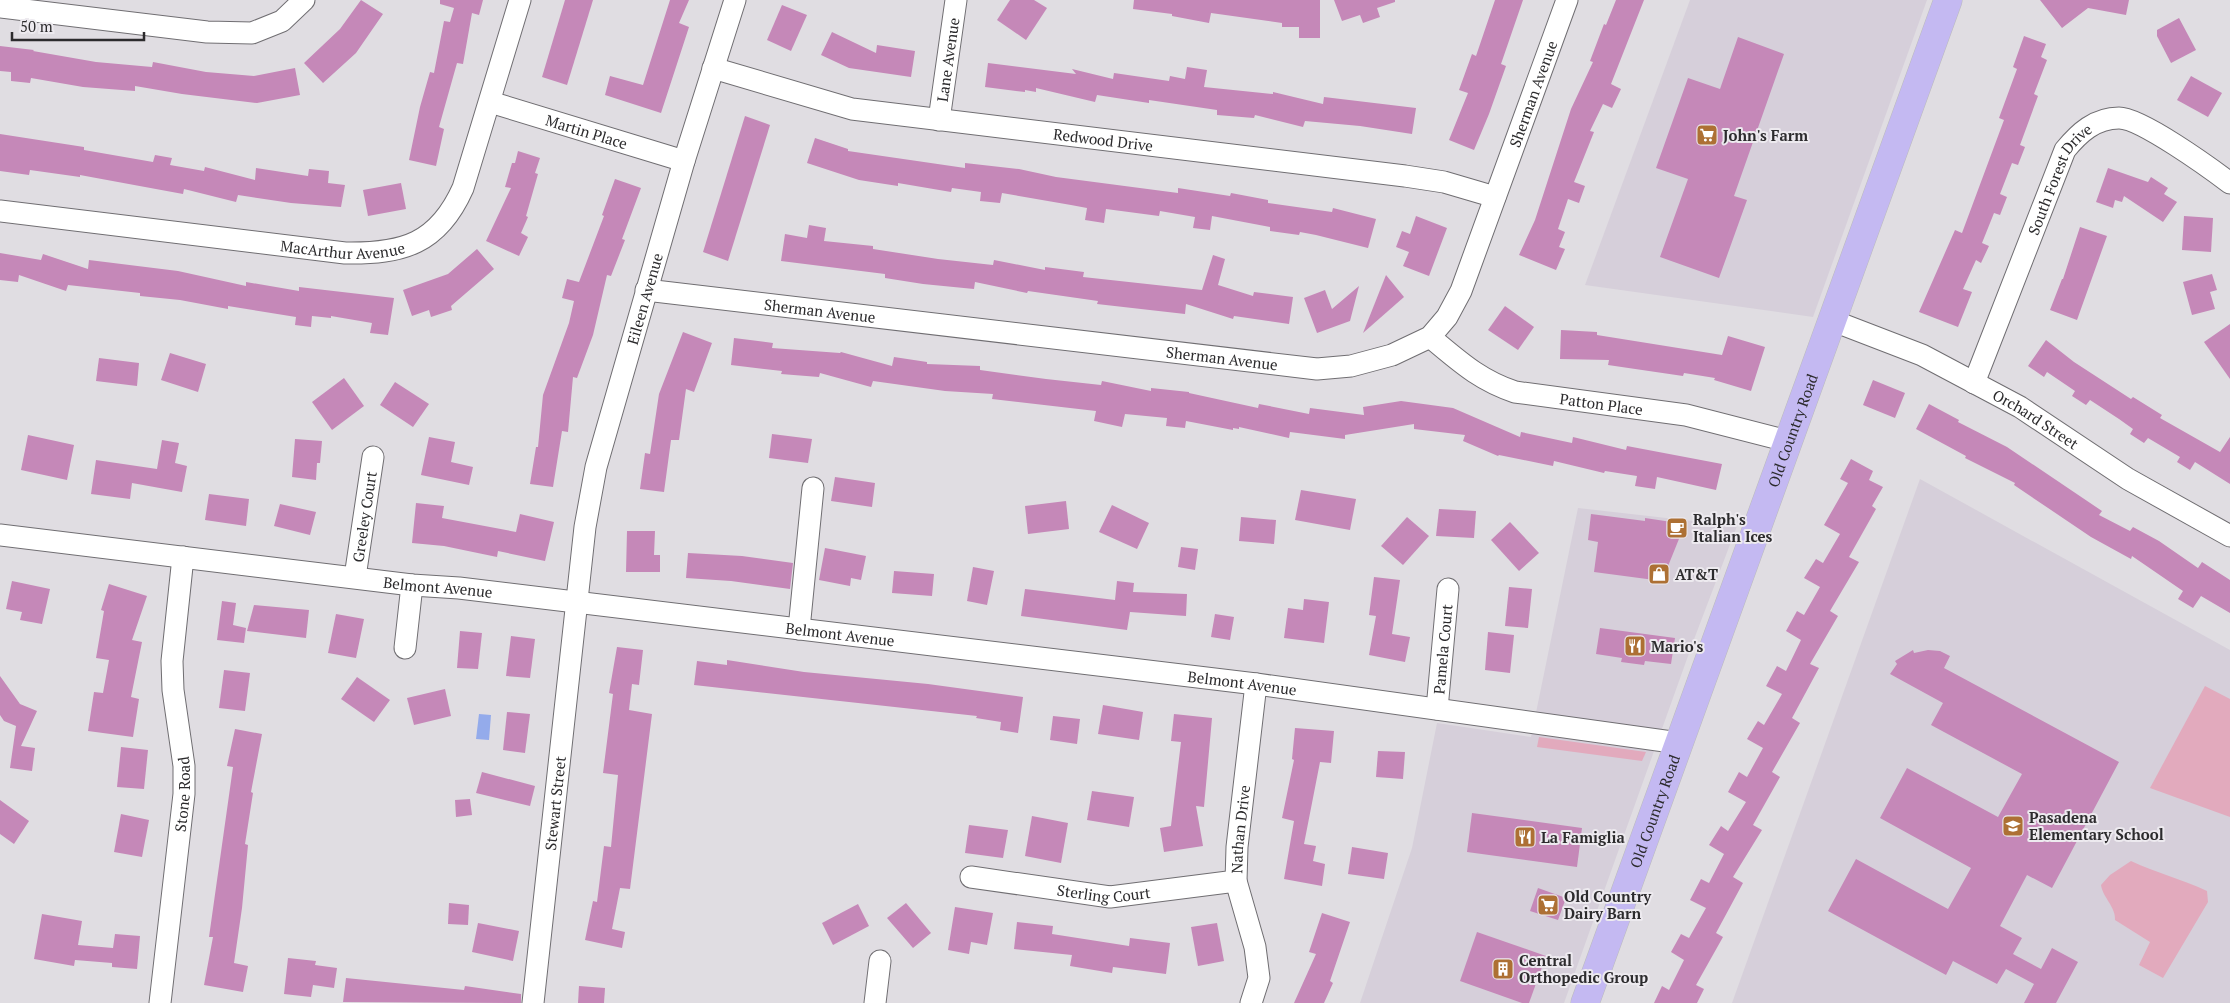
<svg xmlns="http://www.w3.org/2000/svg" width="2230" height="1003" font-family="'PT Serif',serif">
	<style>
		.built { fill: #d6cfda }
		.green { fill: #e2aabd }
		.water { fill: #94abeb }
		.building { fill: #c588b8 }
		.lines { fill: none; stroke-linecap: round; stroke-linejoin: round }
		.minor-casing { stroke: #706e72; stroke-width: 23 }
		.major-casing { stroke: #bbbbbc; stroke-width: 29 }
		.minor { stroke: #fff; stroke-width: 21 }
		.major { stroke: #c4b9f2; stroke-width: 28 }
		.labels { text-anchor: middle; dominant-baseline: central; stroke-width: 4; stroke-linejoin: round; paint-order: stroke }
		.street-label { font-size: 15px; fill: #2c2b2d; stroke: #edeaef }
		.poi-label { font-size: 15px; font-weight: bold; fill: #2c2b2d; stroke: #edeaef; text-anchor: start }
	</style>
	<rect width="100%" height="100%" fill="#e0dde2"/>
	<g class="built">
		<polygon points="1690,0 1927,0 1813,317 1585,285"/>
		<polygon points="1920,479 2230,650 2230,1003 1732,1003"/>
		<polygon points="1578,508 1737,526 1693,642 1564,1003 1360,1003 1412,848 1437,723 1531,737"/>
	</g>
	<g class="green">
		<polygon points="2205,686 2230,699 2230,817 2150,788"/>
		<polygon points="1539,737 1646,752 1642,761 1537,747"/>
		<path d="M 2131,861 C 2156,873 2182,879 2207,891 L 2208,902 L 2163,978 L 2139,965 L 2150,942 L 2115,920 C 2116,907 2103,898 2101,885 L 2110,875 Z"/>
	</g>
	<polygon class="water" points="479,714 491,715 489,740 476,739"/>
	<g class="building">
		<polygon points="361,0 383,14 356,53 323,83 304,63 340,29"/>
		<polygon points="440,0 483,0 479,15 472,13 463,64 457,63 439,127 444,129 436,166 409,160 420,107 430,72 434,73 444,21 450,22 454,8 440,4"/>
		<polygon points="565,0 593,0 567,85 542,77"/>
		<polygon points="670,0 689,0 679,23 689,27 661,113 605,95 610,76 643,85"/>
		<polygon points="1010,0 1034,0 1047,8 1026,40 997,20"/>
		<polygon points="1134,0 1320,0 1320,38 1299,38 1299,27 1282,27 1282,23 1211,13 1209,23 1172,16 1172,14 1133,9"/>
		<polygon points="1334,0 1395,0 1395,2 1377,8 1380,17 1363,23 1360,15 1342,21"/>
		<polygon points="1495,0 1523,0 1501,64 1506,66 1489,114 1474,150 1449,140 1468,93 1459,90 1472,54 1476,56"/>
		<polygon points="1616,0 1644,0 1611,84 1621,89 1612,108 1603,104 1590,131 1594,132 1574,182 1585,186 1579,203 1568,199 1558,229 1565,232 1559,247 1565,249 1556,270 1519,255 1535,220 1571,109 1593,62 1590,61 1604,24 1606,25"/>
		<polygon points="2040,0 2129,0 2126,15 2088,8 2062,28"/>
		<polygon points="782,5 807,15 791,51 767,40"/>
		<polygon points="2179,18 2196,50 2171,63 2157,36 2157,30"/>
		<polygon points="832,32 876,53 877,45 915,51 911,77 849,68 821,55"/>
		<polygon points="2024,36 2046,44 2041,57 2047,60 2034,94 2038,96 2020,145 2025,147 2018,165 2012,163 2000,194 2007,197 2000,215 1994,213 1982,243 1989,246 1981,263 1976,260 1963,289 1972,292 1958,327 1919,312 1955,230 1962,233 2004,120 1999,118 2017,69 2013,67"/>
		<polygon points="1738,37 1784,54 1734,196 1747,200 1719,278 1660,257 1688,179 1656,168 1688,78 1720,89"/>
		<polygon points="0,46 34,50 33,51 96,62 152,67 153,62 206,72 254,76 295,68 300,95 257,103 182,94 135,86 135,91 83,87 31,78 30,83 11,81 11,72 0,71"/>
		<polygon points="988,63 1076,74 1072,69 1113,79 1114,73 1169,81 1170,76 1185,79 1187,67 1207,70 1204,87 1273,94 1273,92 1323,104 1324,97 1416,108 1412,134 1360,126 1305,121 1303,127 1255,115 1254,118 1217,115 1217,110 1149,100 1149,103 1097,95 1095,102 1036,88 1036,92 1025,90 1025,92 985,87"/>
		<polygon points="2191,76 2222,93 2208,117 2177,100"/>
		<polygon points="745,116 770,125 728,261 703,252"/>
		<polygon points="0,134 84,147 84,150 153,162 155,155 172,158 170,165 204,171 205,167 255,180 256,168 308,176 309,169 329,171 328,183 345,185 341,207 291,203 238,195 236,202 184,189 183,194 80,175 80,177 30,170 29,175 0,171"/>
		<polygon points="815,138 848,149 848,151 917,161 965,168 965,163 1019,169 1056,177 1178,193 1178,188 1230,196 1231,193 1268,200 1268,203 1332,212 1333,208 1376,219 1368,248 1316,235 1300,232 1299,235 1270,231 1270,227 1212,216 1210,230 1193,228 1195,217 1160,211 1159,216 1106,209 1104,223 1085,220 1087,208 1071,205 1002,193 1000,203 980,201 981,192 952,188 951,192 898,183 898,186 859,180 807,163"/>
		<polygon points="518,151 540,158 535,173 538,174 526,216 528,217 521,233 528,237 519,256 486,241 511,188 505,187 512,163 515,163"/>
		<polygon points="2108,168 2148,182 2151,177 2168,188 2164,194 2177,202 2163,222 2124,196 2122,202 2115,200 2113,208 2096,202"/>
		<polygon points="615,179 641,188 622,239 625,240 611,276 607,275 593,335 577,378 573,377 568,432 562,431 553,487 530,484 536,447 538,447 543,395 569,323 574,301 562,298 567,279 579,282 604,216 602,215"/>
		<polygon points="401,183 406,209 368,216 363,190"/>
		<polygon points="1416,216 1447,228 1429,276 1403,266 1409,252 1396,247 1402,231 1410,234"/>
		<polygon points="2184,216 2213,218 2211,252 2182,250"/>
		<polygon points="809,225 826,228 824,241 873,246 873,249 938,259 993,265 994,260 1045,270 1045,267 1084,272 1083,277 1202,290 1213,255 1225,259 1218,285 1253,296 1254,292 1293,297 1289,324 1234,316 1233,319 1186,304 1185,314 1097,304 1098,301 1028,291 1027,293 975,282 974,289 923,284 885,278 885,274 781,261 785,234 807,238"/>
		<polygon points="2080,227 2107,236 2077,320 2050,310 2062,279 2063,279"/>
		<polygon points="477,249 494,269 451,306 452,310 431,317 429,310 412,316 403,290 448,274"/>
		<polygon points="0,253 41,260 43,254 88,269 89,260 178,271 246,286 246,282 299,291 299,287 394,298 388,335 370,333 372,323 331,316 331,318 312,316 311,327 295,325 296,317 228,306 228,309 180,300 140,296 140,293 68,285 66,291 19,275 18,282 0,280"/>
		<polygon points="2212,274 2217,290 2210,292 2215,309 2192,315 2183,282"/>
		<polygon points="1386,275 1404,297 1363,333"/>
		<polygon points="1359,286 1350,321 1317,333 1304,298 1325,290 1332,309"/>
		<polygon points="1505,306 1534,327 1518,350 1488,330"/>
		<polygon points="2230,324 2230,379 2204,342"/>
		<polygon points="1561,330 1597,332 1597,335 1722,355 1728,336 1765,347 1751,391 1714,380 1715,378 1684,373 1683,376 1608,365 1609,360 1560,359"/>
		<polygon points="683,332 712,343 694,392 686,389 679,440 671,440 664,492 640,489 645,453 650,454 659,394"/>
		<polygon points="734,338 773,343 772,348 840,353 841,352 892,366 894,357 927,362 927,364 980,366 980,370 1046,379 1101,385 1102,381 1151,391 1151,388 1189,392 1189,393 1258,408 1259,404 1309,414 1310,408 1364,415 1363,407 1401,401 1453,408 1520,437 1521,432 1572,443 1573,437 1626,450 1627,446 1722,464 1716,490 1657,477 1655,489 1635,486 1637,476 1605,471 1604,473 1554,461 1553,466 1499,455 1498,456 1463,441 1465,435 1414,429 1414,424 1345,435 1345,439 1290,432 1289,438 1239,427 1239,429 1233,428 1233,430 1186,421 1185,428 1166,426 1167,418 1125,414 1122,427 1094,421 1096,411 992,399 993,394 945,391 873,381 871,387 820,373 819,377 781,374 782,371 731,365"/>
		<polygon points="2046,340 2074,362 2131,399 2133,397 2162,415 2160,418 2220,452 2230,437 2230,484 2195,462 2190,470 2177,462 2180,457 2148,438 2144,443 2130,434 2133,429 2119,419 2090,400 2086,405 2072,396 2075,391 2047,372 2044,377 2028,366"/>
		<polygon points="170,353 206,364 198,392 161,380"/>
		<polygon points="99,358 139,363 137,386 96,381"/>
		<polygon points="344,378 364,406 332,430 312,402"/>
		<polygon points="1873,380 1905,393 1895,418 1863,405"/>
		<polygon points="395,382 429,404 413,427 380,405"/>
		<polygon points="1929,404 1959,420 1958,422 2007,447 2102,511 2099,515 2130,531 2133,527 2159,541 2198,568 2202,562 2230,580 2230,613 2201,596 2193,608 2178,599 2183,591 2132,556 2131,559 2091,537 2014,485 2015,483 1965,458 1966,456 1916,429"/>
		<polygon points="772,434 812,439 808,463 769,458"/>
		<polygon points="28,435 74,445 67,480 21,470"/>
		<polygon points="429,437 455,442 451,462 473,467 469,485 421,475"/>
		<polygon points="295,439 322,441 320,463 317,463 316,480 292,477"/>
		<polygon points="162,440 179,443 175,463 187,466 182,492 132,483 130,499 91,494 96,460 157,469"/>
		<polygon points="1851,459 1873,471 1869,480 1883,487 1872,506 1876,509 1849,557 1859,562 1830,611 1838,616 1810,664 1819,668 1792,718 1800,723 1772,772 1780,777 1753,825 1762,830 1733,877 1743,883 1716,933 1723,937 1696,985 1704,989 1697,1003 1654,1003 1662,986 1669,990 1684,960 1671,952 1681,934 1689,938 1706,908 1690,900 1701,879 1709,883 1724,854 1709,845 1721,826 1728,831 1746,802 1728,792 1739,772 1747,777 1763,748 1747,739 1758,721 1764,725 1782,694 1766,686 1777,666 1786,671 1801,640 1786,631 1797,611 1804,615 1820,587 1804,578 1816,559 1823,563 1840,534 1824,525 1848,483 1840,479"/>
		<polygon points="835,477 875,483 872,507 831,501"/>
		<polygon points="1301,490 1356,499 1350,530 1295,520"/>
		<polygon points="209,494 249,499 246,526 205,520"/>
		<polygon points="1066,501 1069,529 1028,534 1025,506"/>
		<polygon points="416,503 444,506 442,518 516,532 520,514 554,522 545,561 498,551 497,557 444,546 412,543"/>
		<polygon points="280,504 316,512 310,535 274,526"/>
		<polygon points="1112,505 1149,523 1137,549 1099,532"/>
		<polygon points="1439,509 1476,511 1474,538 1436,536"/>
		<polygon points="1591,514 1645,521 1645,518 1685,524 1662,581 1594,572 1598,542 1588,540"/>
		<polygon points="1241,517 1276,520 1274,544 1239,541"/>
		<polygon points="1407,517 1429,536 1403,565 1381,546"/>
		<polygon points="1510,522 1539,553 1519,571 1491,540"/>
		<polygon points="627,531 655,531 654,555 660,555 660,572 626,572"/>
		<polygon points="1181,547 1198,549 1195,570 1178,567"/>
		<polygon points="825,548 866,556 861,580 851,578 850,586 819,580"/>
		<polygon points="688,553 742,556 793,563 790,589 731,581 686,578"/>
		<polygon points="973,567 994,571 987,605 967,601"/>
		<polygon points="894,571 934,574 932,596 892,593"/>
		<polygon points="1374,577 1400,580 1392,634 1410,637 1405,662 1369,655 1376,616 1369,615"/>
		<polygon points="12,581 50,589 42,624 20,620 22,612 6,609"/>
		<polygon points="1117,581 1134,583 1133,592 1187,594 1186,616 1130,612 1127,630 1021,616 1025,589 1115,600"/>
		<polygon points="109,584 147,596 132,640 142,642 131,697 139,699 133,737 88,731 94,692 103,693 109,660 96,658 104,611 101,610"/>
		<polygon points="1509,587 1532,589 1528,628 1505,626"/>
		<polygon points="1304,599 1329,602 1324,643 1284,638 1288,608 1303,610"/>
		<polygon points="222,601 236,603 233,625 246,628 244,643 217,640"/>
		<polygon points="254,605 309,610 306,638 247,631"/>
		<polygon points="336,614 364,619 356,658 328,653"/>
		<polygon points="1215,614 1234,617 1230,640 1211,637"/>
		<polygon points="1600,628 1675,638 1671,664 1645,661 1644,665 1621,662 1622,658 1596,654"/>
		<polygon points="460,631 482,633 478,669 457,668"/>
		<polygon points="1488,632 1514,635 1510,673 1485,670"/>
		<polygon points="511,636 535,639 530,678 506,676"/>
		<polygon points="617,647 643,650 639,685 632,684 629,710 652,714 630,889 620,888 612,929 625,932 622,948 585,940 593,901 597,902 604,846 611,847 618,775 603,773 613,694 609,693"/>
		<polygon points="1913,650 1914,653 1928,650 1940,651 1950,656 1944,668 2119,762 2052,888 2027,875 2000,926 2022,938 2013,954 2041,969 2052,948 2078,962 2056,1003 2024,1003 2034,984 2006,969 1997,984 1953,961 1946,975 1828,911 1856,859 1948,909 1971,868 1880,818 1907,768 1998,817 2022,774 1931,725 1943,703 1890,674 1897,664 1895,661"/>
		<polygon points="727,660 804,672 928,684 1023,697 1018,733 1000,730 1001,722 976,718 977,716 694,685 697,661 727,665"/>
		<polygon points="224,670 250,673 245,711 219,708"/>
		<polygon points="0,676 20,704 37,711 21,746 35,748 32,771 10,768 16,726 4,721 0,715"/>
		<polygon points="357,677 390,700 374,722 341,699"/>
		<polygon points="445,689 451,716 414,725 407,698"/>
		<polygon points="1103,705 1143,712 1139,740 1098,734"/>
		<polygon points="507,712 530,714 525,753 503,750"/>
		<polygon points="1174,714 1212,718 1204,807 1196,806 1203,846 1164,852 1160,828 1171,826 1181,742 1171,741"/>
		<polygon points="1053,716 1080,719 1077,744 1050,740"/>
		<polygon points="1295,728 1334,731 1331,763 1320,762 1304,844 1316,846 1313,861 1325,864 1322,886 1284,879 1294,821 1282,818 1294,760 1292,759"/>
		<polygon points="235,729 262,734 251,792 253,793 245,844 248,845 242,908 234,963 248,966 243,992 204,985 213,937 209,937 233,767 227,766"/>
		<polygon points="121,747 148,750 144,789 117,787"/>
		<polygon points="1378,751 1405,752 1403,779 1376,777"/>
		<polygon points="482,772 535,786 530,806 476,793"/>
		<polygon points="1092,791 1134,797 1129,827 1087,820"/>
		<polygon points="470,799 472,815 456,817 455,800"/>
		<polygon points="0,800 29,821 14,844 0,834"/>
		<polygon points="1472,813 1582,828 1577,867 1467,852"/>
		<polygon points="121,814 149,820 142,857 114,852"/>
		<polygon points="1032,816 1068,823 1061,863 1025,856"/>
		<polygon points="969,825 1008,830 1003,858 965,853"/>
		<polygon points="1352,847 1388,853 1384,879 1348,874"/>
		<polygon points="1538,888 1566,898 1558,920 1530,911"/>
		<polygon points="449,903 469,905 468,925 448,924"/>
		<polygon points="906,903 931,933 913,948 887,918"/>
		<polygon points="858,904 869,926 833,945 822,923"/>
		<polygon points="955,907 993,913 987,945 971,942 969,954 948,950"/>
		<polygon points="1322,913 1350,922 1330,981 1333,983 1324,1003 1294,1003 1316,954 1309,952"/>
		<polygon points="42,914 82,921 78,945 113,948 115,934 140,936 137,969 112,967 112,963 75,960 74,966 34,959"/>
		<polygon points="1017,922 1053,926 1052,934 1129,946 1130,938 1170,943 1166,974 1113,967 1112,973 1070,966 1072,955 1014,949"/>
		<polygon points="478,923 519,931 513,961 472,952"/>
		<polygon points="1217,923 1224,961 1198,966 1191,927"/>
		<polygon points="1477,932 1546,956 1529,1003 1522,1003 1460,981"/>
		<polygon points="288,958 316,961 315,965 337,968 334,988 313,985 311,997 284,994"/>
		<polygon points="346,978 464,990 465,986 521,994 521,1003 343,1002"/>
		<polygon points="579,986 605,988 604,1003 578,1003"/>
	</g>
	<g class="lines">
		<g class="minor-casing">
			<g id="minor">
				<polyline points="0,7 207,32 252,33 282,21 304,0"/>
				<path id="s1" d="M 713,68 L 852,109 L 1405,176 L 1444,182 L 1495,197"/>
				<path id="s2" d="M 490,102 L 684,161"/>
				<path id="s3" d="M 939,120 L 956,0"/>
				<path id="s4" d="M 0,211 L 345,253 C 403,254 438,244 463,188 L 520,0"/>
				<path id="s5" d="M 646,290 L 1317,369 L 1351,366 L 1392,355 L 1430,337 L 1447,317 L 1461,291 L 1567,0"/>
				<path id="s6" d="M 1831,320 L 1922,355 L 2020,407 L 2128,479 L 2230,536"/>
				<path id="s7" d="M 1430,337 C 1459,361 1479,380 1515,392 L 1686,415 L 1787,441"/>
				<path id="s8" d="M 1974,383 L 2065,150 C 2079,133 2095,118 2119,118 C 2141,118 2210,168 2230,183"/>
				<path id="s9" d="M 0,535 L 412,585 L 459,588 L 1256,684 L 1679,743"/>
				<path id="s10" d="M 355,577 L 373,457"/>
				<polyline points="799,629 813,488"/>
				<polyline points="405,648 412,585"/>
				<path id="s11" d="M 1437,709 L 1448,589"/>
				<path id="s12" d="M 971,877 L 1110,897 L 1236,881"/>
				<path id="s13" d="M 160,1003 L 184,794 L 184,766 L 173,690 L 172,661 L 183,557"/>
				<path id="s14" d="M 533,1003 L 585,527 L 596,467 L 684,161 L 735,0"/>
				<polyline points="875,1003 880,961"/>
				<path id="s15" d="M 1251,1003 L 1259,978 L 1255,947 L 1236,881 L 1237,847 L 1256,684"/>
			</g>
		</g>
		<g class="major-casing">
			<g id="major">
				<path id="s16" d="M 1585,1003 L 1948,0"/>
			</g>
		</g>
		<use href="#minor" class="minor"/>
		<use href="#major" class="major"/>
	</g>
	<defs>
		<g id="supermarket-square" transform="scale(1.125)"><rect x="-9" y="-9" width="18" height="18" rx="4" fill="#ad7034" stroke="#edeaef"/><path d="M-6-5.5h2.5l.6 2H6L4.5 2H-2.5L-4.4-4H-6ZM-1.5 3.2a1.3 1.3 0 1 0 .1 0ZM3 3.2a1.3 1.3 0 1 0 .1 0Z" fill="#fff"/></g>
		<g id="cafe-square" transform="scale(1.125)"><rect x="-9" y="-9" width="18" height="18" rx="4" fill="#ad7034" stroke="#edeaef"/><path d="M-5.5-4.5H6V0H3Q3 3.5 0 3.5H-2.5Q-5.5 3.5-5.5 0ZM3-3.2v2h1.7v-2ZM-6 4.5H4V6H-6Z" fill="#fff"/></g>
		<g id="shop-square" transform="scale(1.125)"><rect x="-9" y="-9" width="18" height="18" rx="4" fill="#ad7034" stroke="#edeaef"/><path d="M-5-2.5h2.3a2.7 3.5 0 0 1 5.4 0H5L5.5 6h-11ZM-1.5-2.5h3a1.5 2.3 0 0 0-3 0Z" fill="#fff"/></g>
		<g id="restaurant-square" transform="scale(1.125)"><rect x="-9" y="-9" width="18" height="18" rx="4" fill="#ad7034" stroke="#edeaef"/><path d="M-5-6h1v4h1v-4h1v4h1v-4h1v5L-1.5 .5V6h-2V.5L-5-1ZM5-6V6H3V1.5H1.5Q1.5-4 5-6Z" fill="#fff"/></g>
		<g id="school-square" transform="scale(1.125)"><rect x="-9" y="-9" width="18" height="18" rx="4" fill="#ad7034" stroke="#edeaef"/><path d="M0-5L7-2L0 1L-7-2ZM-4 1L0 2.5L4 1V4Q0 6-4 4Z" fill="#fff"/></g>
		<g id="building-square" transform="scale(1.125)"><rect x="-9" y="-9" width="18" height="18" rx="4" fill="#ad7034" stroke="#edeaef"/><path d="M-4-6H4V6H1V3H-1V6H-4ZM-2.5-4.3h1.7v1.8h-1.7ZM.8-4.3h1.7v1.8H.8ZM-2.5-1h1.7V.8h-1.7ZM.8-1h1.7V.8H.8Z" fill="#fff"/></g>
	</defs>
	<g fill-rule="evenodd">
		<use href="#supermarket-square" x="1707" y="135"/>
		<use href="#cafe-square" x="1677" y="528"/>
		<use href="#shop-square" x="1659" y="574"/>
		<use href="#restaurant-square" x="1635" y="646"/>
		<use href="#school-square" x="2013" y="826"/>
		<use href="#restaurant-square" x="1525" y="837"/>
		<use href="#supermarket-square" x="1548" y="905"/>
		<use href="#building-square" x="1503" y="969"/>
	</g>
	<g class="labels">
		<g class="street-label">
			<text stroke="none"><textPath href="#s3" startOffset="61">Lane Avenue</textPath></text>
			<text stroke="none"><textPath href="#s5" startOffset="1060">Sherman Avenue</textPath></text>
			<text stroke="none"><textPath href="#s2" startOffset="101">Martin Place</textPath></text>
			<text stroke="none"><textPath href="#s1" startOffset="398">Redwood Drive</textPath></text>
			<text stroke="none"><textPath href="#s8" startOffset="222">South Forest Drive</textPath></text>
			<text stroke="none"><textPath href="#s4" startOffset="345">MacArthur Avenue</textPath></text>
			<text stroke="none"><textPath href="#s14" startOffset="715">Eileen Avenue</textPath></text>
			<text stroke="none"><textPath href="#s5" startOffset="175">Sherman Avenue</textPath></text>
			<text stroke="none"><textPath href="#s5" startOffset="580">Sherman Avenue</textPath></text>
			<text stroke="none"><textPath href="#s7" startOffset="189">Patton Place</textPath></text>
			<text stroke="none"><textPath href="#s6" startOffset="228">Orchard Street</textPath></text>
			<text stroke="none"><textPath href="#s16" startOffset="609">Old Country Road</textPath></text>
			<text stroke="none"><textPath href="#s10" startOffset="61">Greeley Court</textPath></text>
			<text stroke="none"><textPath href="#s9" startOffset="441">Belmont Avenue</textPath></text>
			<text stroke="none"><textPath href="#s9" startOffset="846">Belmont Avenue</textPath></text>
			<text stroke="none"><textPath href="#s11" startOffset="60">Pamela Court</textPath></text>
			<text stroke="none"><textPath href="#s9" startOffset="1251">Belmont Avenue</textPath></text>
			<text stroke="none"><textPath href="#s13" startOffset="210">Stone Road</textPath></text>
			<text stroke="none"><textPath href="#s14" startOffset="201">Stewart Street</textPath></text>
			<text stroke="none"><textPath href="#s16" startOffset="204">Old Country Road</textPath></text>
			<text stroke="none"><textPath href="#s15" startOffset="178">Nathan Drive</textPath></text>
			<text stroke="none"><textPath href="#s12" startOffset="134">Sterling Court</textPath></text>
		</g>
		<g class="poi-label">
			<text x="1723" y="135">John's Farm</text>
			<text x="1693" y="519">Ralph's<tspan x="1693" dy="17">Italian Ices</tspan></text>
			<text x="1675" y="574">AT&amp;T</text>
			<text x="1651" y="646">Mario's</text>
			<text x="2029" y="817">Pasadena<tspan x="2029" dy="17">Elementary School</tspan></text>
			<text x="1541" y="837">La Famiglia</text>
			<text x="1564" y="896">Old Country<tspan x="1564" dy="17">Dairy Barn</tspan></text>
			<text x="1519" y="960">Central<tspan x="1519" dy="17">Orthopedic Group</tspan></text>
		</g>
	</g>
	<path d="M12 32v8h132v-8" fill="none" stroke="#2c2b2d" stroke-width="2.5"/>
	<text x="20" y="32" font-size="15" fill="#2c2b2d" stroke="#edeaef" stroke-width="4" paint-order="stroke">50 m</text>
</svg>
